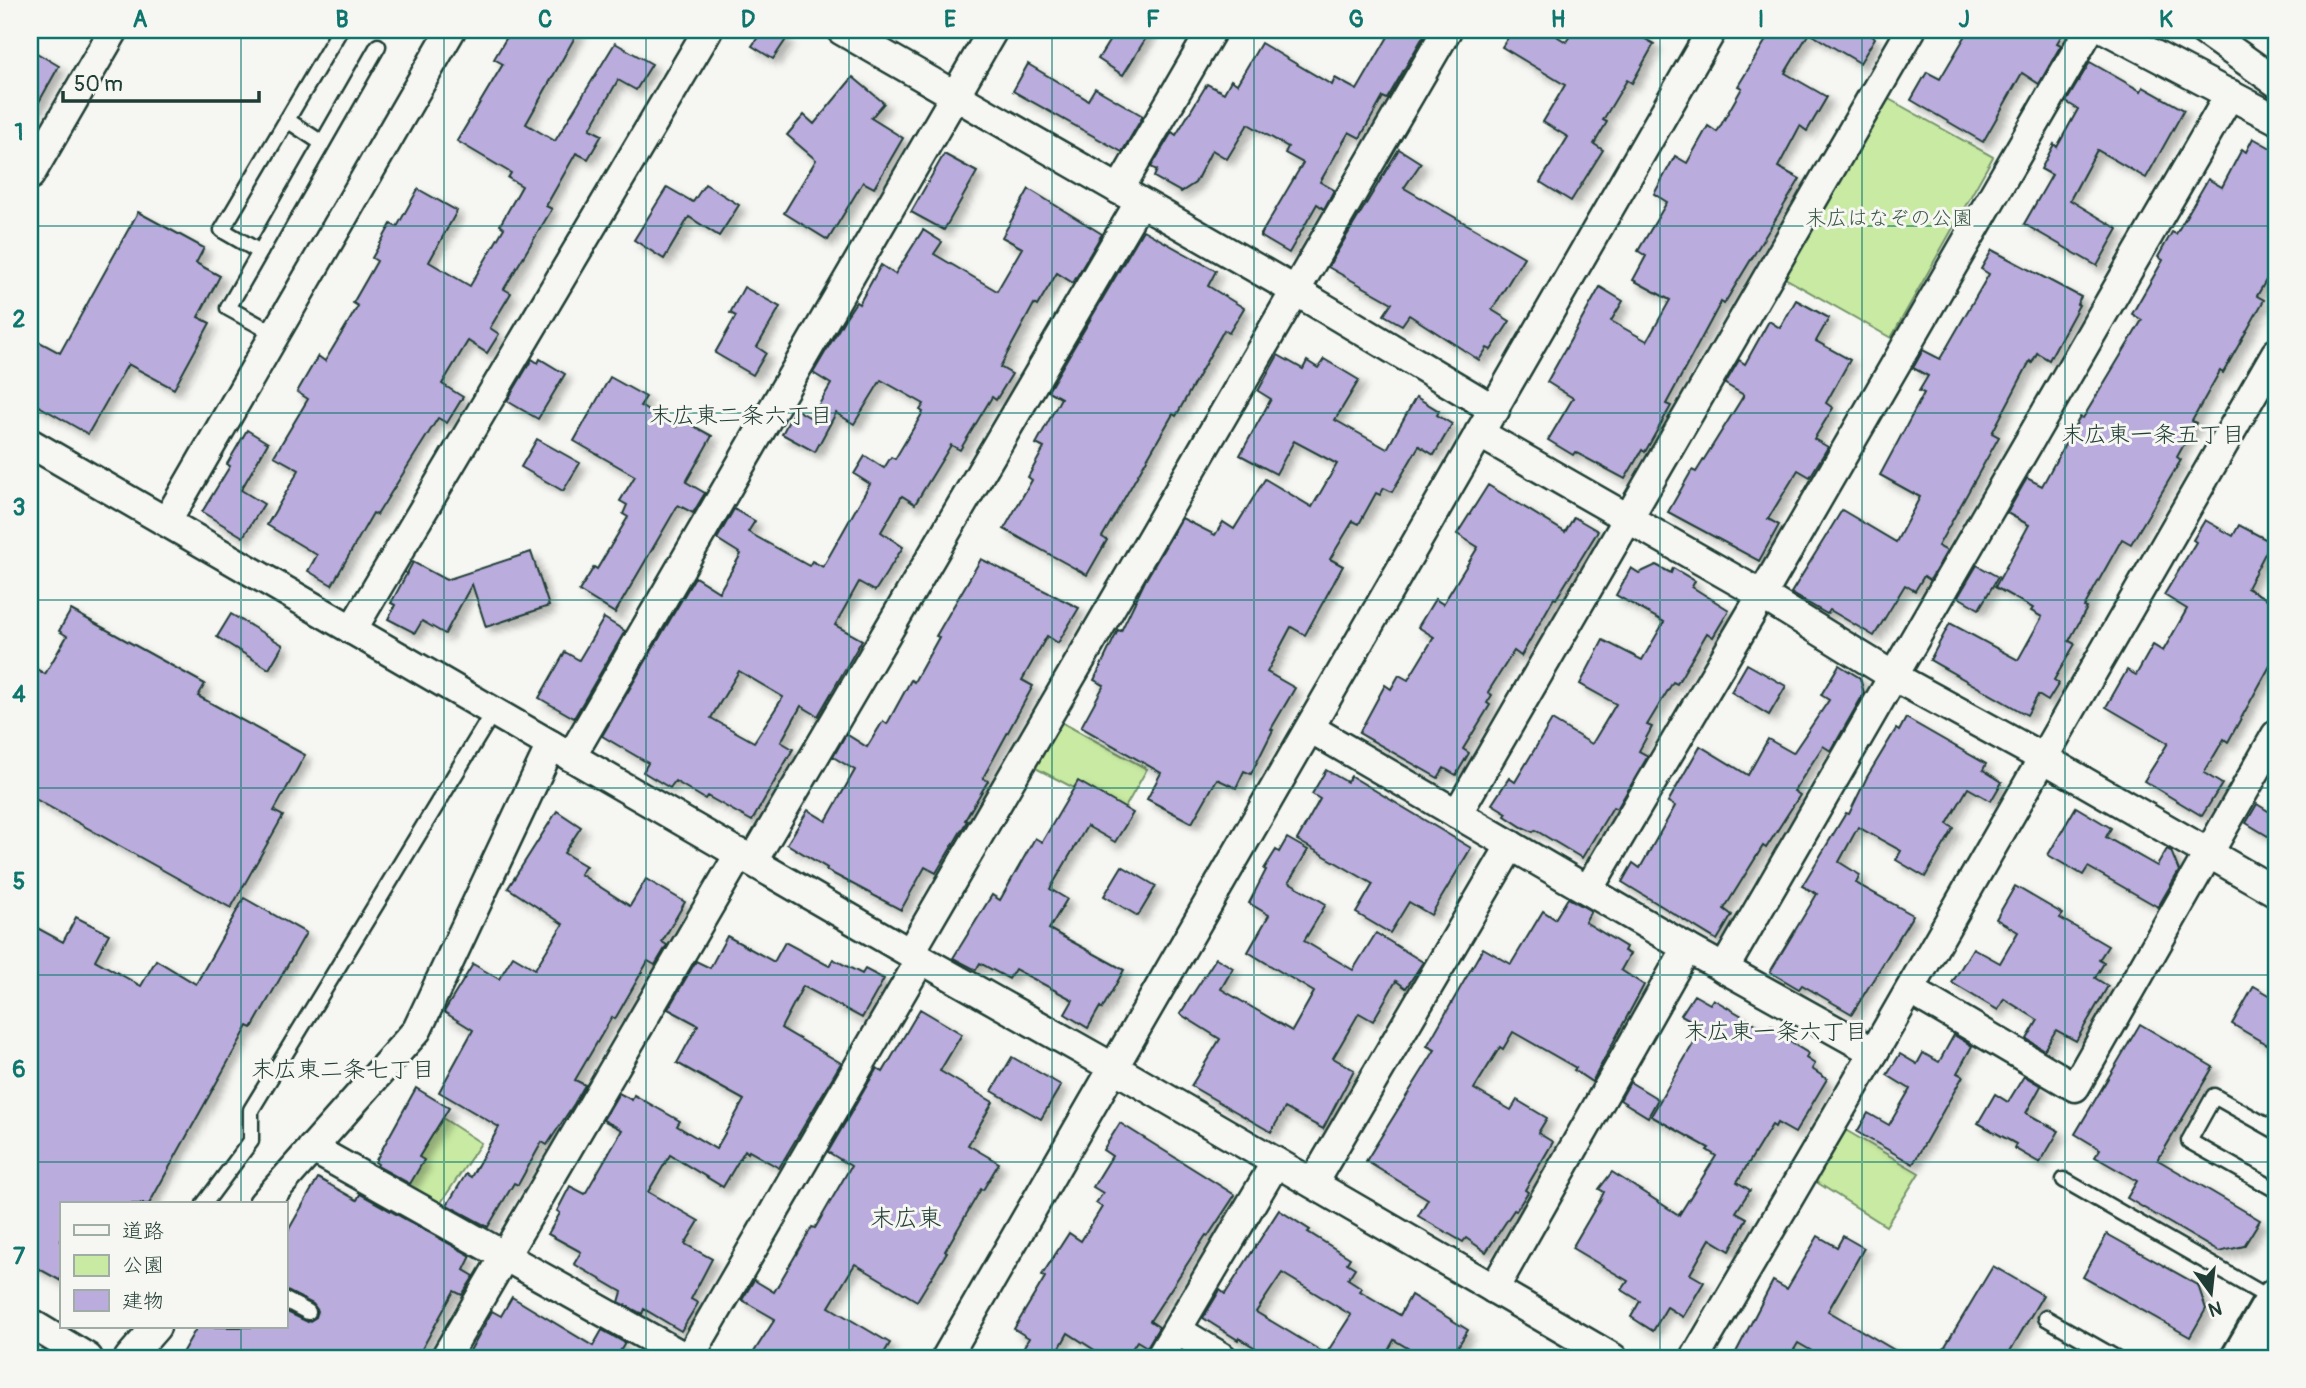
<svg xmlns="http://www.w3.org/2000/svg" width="2306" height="1388" font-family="Pangolin,'Klee One',sans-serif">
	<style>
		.green { fill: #c8eaa2; stroke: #74946b; stroke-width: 2 }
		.building { fill: #baacdd; stroke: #1f3d34; stroke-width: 2; fill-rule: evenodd; filter: url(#shadow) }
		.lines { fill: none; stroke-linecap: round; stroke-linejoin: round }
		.service-casing { stroke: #1f3d34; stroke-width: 19 }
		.minor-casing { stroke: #1f3d34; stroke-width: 33 }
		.trunk-casing { stroke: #1f3d34; stroke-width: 44 }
		.service { stroke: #f6f6f2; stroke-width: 14 }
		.minor { stroke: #f6f6f2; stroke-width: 28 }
		.trunk { stroke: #f6f6f2; stroke-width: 38 }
		.grid { fill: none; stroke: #0f766e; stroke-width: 2; stroke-opacity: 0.55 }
		.labels { text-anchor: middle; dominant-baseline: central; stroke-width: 6; stroke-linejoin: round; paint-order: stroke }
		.park-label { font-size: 21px; fill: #385744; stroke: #f6f6f2 }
		.neighbourhood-label { font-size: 23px; fill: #1f3d34; stroke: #f6f6f2 }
		.quarter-label { font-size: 24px; fill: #1f3d34; stroke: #f6f6f2 }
		.neatline { fill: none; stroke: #0f766e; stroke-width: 2.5 }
		.grid-label { font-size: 23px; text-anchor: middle; font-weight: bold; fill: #0f766e }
	</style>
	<defs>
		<filter id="shadow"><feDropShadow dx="6" dy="6" stdDeviation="3.5" flood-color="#0004"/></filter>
	</defs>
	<rect width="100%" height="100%" fill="#f6f6f2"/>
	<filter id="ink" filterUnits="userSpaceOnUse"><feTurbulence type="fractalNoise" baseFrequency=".0143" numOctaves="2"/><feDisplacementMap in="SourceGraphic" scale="14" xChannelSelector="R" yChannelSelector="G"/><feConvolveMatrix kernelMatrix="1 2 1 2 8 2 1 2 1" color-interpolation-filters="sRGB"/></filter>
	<g filter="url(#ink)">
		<g class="green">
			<polygon points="1887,98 1993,157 1891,338 1785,278"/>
			<polygon points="1050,716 1147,769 1122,813 1022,761"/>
			<polygon points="441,1117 481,1143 432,1216 397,1196"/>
			<polygon points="1842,1128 1919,1173 1886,1226 1810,1178"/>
		</g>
		<g class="building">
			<polygon points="511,30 579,30 526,124 555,141 615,43 652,64 636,90 618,80 590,129 602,135 588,159 576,153 546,206 552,209 504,289 511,293 490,328 499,334 487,353 468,341 442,384 463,397 447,423 438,418 377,515 373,513 332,585 308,571 317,555 267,525 299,470 274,456 308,399 297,392 318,356 325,361 358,306 353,303 377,261 372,258 391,224 397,227 418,189 457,211 429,262 470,286 504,228 500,225 522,186 508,178 511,173 457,141 503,64 494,59"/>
			<polygon points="763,30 774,30 787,38 773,59 752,46"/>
			<polygon points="1116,30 1151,30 1123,75 1098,59"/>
			<polygon points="1392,30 1427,30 1387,99 1383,97 1360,138 1349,132 1320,182 1334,190 1324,209 1317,204 1289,253 1260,236 1303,163 1285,153 1288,147 1248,124 1227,159 1212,150 1195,183 1181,192 1154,177 1157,170 1151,167 1172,132 1176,135 1207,84 1224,93 1231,80 1237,84 1261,43 1332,85 1335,78 1357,90"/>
			<polygon points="1513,30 1547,30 1566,42 1574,30 1629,30 1654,44 1632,83 1627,80 1603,120 1607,122 1594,144 1603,150 1571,201 1540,182 1568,137 1543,122 1565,85 1502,47"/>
			<polygon points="1772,30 1862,30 1875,38 1860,63 1809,33 1785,73 1827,97 1807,131 1800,126 1778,167 1800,179 1724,304 1721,302 1666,404 1671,406 1645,452 1642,450 1625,479 1575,452 1573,455 1548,440 1573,398 1547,382 1600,287 1623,301 1611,321 1647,341 1670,300 1633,280 1646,256 1638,251 1667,202 1654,194 1675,156 1687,163 1708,126 1717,132 1742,88 1738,86"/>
			<polygon points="1969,30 2065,30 2057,43 2061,45 2039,84 2022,73 1983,142 1911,100 1927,72 1940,79"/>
			<polygon points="30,49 59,66 30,118"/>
			<polygon points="2090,62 2141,91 2143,87 2184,110 2146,178 2097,150 2070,200 2118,229 2097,266 2024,224 2052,175 2041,169 2054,144 2057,147 2078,109 2066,102"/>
			<polygon points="1028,64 1088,100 1095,88 1143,116 1122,152 1013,91"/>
			<polygon points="853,77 884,103 871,118 903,138 874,188 863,182 828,240 784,213 816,160 787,135 804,115 814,124"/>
			<polygon points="2253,138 2276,151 2276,263 2257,296 2264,300 2223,373 2220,371 2192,421 2196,423 2177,457 2181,460 2131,544 2122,539 2084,607 2087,608 2069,641 2075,644 2054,680 2059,683 2048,701 2038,695 2027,715 1930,660 1950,623 2018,660 2042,617 2031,611 2033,608 1995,587 2029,525 2007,513 2027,478 2042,486 2080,417 2083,418 2142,320 2132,314 2163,260 2158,257 2172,232 2176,234 2208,179 2222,187 2242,149 2246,152"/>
			<polygon points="1399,149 1421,163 1404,188 1524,257 1492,310 1510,321 1491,350 1487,348 1479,360 1409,315 1402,325 1384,315 1392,303 1328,267"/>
			<polygon points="944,154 977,172 944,230 911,212"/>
			<polygon points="705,184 739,205 719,236 689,217 664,259 634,240 667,187 693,202"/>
			<path d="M 1029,189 L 1102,234 L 1073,283 L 1057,273 L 1037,306 L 1034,304 L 1000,367 L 1012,374 L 996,400 L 992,397 L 960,450 L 951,445 L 915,504 L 902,496 L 881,532 L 903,547 L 875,591 L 859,582 L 835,625 L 862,640 L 818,716 L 801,706 L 781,742 L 793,749 L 752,821 L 707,796 L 705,799 L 675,781 L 670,788 L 643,772 L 648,763 L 602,736 L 695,577 L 719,592 L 741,554 L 717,539 L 734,509 L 755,521 L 748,532 L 809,566 L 812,561 L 823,567 L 870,484 L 854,474 L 865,456 L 884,468 L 891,457 L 895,459 L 923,412 L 920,410 L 924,404 L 881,380 L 854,424 L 836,413 L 815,452 L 782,434 L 795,409 L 811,418 L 831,384 L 813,373 L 846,317 L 856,302 L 859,304 L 881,265 L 895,274 L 923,230 L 942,242 L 934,254 L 997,291 L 1022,248 L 1002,237 ZM 739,671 L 783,697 L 754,742 L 711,718 Z"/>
			<polygon points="138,212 204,248 196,263 220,276 198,317 210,323 174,389 128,364 88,434 30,401 30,355 38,341 60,353"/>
			<polygon points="1143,230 1216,271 1208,286 1244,308 1229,333 1224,330 1176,416 1173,414 1102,537 1107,540 1087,575 1004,529 1032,480 1028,477 1044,448 1036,444 1061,398 1048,391"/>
			<polygon points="1992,250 2081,297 2077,304 2079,305 2049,360 2037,353 2032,363 2030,361 1992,433 1999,437 1938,546 1947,551 1930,580 1924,576 1915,591 1905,585 1874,636 1830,610 1827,614 1791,593 1842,510 1896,542 1920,497 1880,475 1924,393 1919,391 1928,376 1913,368 1923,350 1940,359 1989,274 1981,269"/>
			<polygon points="744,287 780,307 757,347 766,353 753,375 715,353 736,316 730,313"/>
			<polygon points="1796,300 1829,318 1816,341 1850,360 1826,403 1833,408 1814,439 1828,447 1810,477 1798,470 1768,519 1779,525 1759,561 1668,512 1692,470 1696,472 1744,395 1725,384 1739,360 1745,364 1769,321 1780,328"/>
			<polygon points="1278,355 1303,369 1307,361 1318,368 1324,359 1359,380 1335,420 1387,449 1416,397 1439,411 1437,415 1452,424 1434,455 1419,446 1392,492 1384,488 1380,495 1376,493 1359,524 1353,521 1330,559 1343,566 1305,635 1291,627 1267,672 1295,688 1271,729 1273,730 1251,774 1244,771 1236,788 1217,779 1192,823 1147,799 1161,773 1081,727 1104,685 1094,680 1118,630 1121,631 1145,581 1182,518 1215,535 1223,522 1234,529 1265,479 1312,507 1337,464 1294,441 1276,474 1240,455 1271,399 1258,391"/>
			<polygon points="532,359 538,363 540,359 565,374 538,419 507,401"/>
			<polygon points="610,377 646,397 640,406 676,427 681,419 712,436 686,482 705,493 693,513 678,505 615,613 579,591 594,567 597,569 628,517 623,514 627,505 620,501 635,476 574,441"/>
			<polygon points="247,430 268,443 241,490 264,504 243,537 202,512 230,466 227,464"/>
			<polygon points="537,439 580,463 563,491 521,467"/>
			<polygon points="1488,485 1565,532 1574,517 1598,531 1556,599 1554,598 1521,656 1514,651 1488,692 1492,695 1487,703 1490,705 1463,749 1469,753 1456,775 1444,768 1438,778 1359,733 1385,685 1391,689 1399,675 1408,680 1434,637 1418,627 1435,599 1443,604 1478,547 1457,534"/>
			<polygon points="2205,520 2233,536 2239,525 2271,542 2247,588 2276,604 2276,655 2228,742 2224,739 2204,773 2222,784 2202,816 2144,781 2168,743 2106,707 2127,670 2136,675 2153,645 2163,651 2187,609 2164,595 2196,542 2193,540"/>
			<polygon points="531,552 549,606 486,627 472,584 445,634 422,621 415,633 388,619 395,605 391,603 413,562 446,580"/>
			<polygon points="981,559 1079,608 1058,643 1047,636 1022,680 1033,686 983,778 988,781 965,820 967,821 936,873 925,867 901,910 826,870 827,868 787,844 808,810 826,821 855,770 833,757 846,734 867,747 883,721 887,724 911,680 914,682 939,637 936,636"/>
			<polygon points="1656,565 1671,573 1673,568 1695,581 1692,587 1729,610 1713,637 1707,633 1677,684 1673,682 1647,725 1652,727 1639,751 1648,756 1617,809 1613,807 1582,858 1535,830 1533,832 1522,827 1505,816 1507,813 1492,804 1509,778 1515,782 1552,720 1592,744 1616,704 1580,684 1603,640 1642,660 1664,622 1616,595 1631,568 1639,573"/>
			<polygon points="1977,565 1998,577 1979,609 1958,597"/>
			<polygon points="71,610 205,684 198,696 305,755 274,811 283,816 231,908 30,796 30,665 45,674 67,636 59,631"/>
			<polygon points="231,614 283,645 269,669 217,637"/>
			<polygon points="604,618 625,631 574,718 539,698 565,652 579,660"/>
			<polygon points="1747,664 1786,686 1769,715 1731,692"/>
			<polygon points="1839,665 1860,678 1864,693 1831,751 1823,746 1794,791 1800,795 1766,848 1763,846 1724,909 1732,915 1717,940 1622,882 1633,863 1640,868 1675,806 1668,802 1700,746 1748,775 1768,739 1793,753 1829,700 1821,695"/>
			<polygon points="1906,718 1986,764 1983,770 2002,782 1991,801 1968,788 1947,824 1954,828 1925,877 1896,860 1901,851 1858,827 1839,862 1860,875 1856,883 1913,915 1852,1014 1802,985 1799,989 1770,972 1817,894 1802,886 1846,813 1849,814 1867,777 1896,729 1899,731"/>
			<polygon points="1326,770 1347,782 1351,776 1471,848 1431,915 1409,902 1390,933 1356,913 1373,884 1297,840 1320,799 1312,794"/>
			<polygon points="1078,781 1133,813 1115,842 1087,826 1050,889 1067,899 1049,929 1124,970 1102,1009 1100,1007 1088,1028 1065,1014 1073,1000 1015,969 1009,979 980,963 976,970 953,958 992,895 1000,900 1035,838 1042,842"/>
			<polygon points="2257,804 2276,816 2276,841 2246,823"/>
			<polygon points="2076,807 2111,828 2106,837 2157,866 2167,849 2171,851 2179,871 2158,907 2088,867 2083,875 2048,855"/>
			<polygon points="557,811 581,827 564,853 586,866 580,874 630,906 646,879 685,902 662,942 667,945 655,965 648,961 615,1019 612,1017 575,1080 585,1085 574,1104 547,1145 542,1142 518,1185 514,1183 488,1227 447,1205 466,1174 471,1177 499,1127 439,1092 473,1030 444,1012 473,964 499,979 513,956 535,969 563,924 508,888"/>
			<polygon points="1287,838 1308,850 1289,882 1326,904 1304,941 1353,970 1376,933 1423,962 1406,988 1396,981 1373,1021 1359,1013 1333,1058 1354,1070 1323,1129 1285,1108 1271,1132 1191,1086 1220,1039 1180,1014 1216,958 1233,968 1221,989 1292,1031 1314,992 1248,952 1269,915 1249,903 1266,870 1264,869 1276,850 1279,852"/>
			<polygon points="1122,866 1156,886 1138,916 1104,896"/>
			<polygon points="2015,886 2063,914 2060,918 2108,946 2099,960 2104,963 2095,978 2108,986 2076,1041 2056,1030 2044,1050 2027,1039 2038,1020 2004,999 1998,1010 1952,983 1973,948 2000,963 2018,932 1996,919"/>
			<polygon points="244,898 306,933 252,1028 248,1026 149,1204 61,1204 61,1281 30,1264 30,924 63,942 76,917 109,934 95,960 141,986 156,960 196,984"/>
			<polygon points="1568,898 1591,911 1585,922 1626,947 1624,951 1630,954 1621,970 1644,985 1592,1082 1574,1070 1576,1068 1513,1032 1503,1049 1500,1047 1474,1089 1511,1110 1517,1100 1547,1118 1538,1133 1553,1142 1525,1190 1528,1192 1516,1211 1514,1210 1486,1252 1466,1238 1463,1242 1418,1216 1428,1199 1366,1161 1435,1050 1427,1046 1483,948 1511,964 1543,911 1555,919"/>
			<polygon points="727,936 774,962 785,942 829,966 833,959 862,974 865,969 884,979 862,1018 803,986 781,1028 841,1063 779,1168 749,1151 748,1153 745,1150 723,1187 670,1155 648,1192 699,1221 685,1244 712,1259 691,1299 698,1303 681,1331 644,1309 642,1314 619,1302 622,1292 574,1264 581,1252 548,1234 560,1213 557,1211 570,1186 585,1194 622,1130 603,1120 619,1093 632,1100 634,1095 680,1121 677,1126 716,1149 744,1100 677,1063 698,1025 668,1009 696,961 710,968"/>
			<polygon points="2254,986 2276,999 2276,1050 2232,1024"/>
			<polygon points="1694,995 1710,1004 1713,999 1768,1031 1771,1025 1790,1036 1790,1042 1808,1053 1806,1058 1815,1064 1812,1069 1827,1079 1795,1133 1777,1123 1775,1127 1772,1125 1737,1182 1750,1190 1736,1212 1747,1218 1730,1251 1710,1239 1690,1274 1704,1282 1683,1317 1667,1307 1653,1331 1631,1317 1640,1301 1622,1290 1628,1281 1572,1248 1600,1200 1604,1192 1599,1189 1612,1172 1679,1215 1716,1156 1707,1150 1709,1148 1651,1116 1703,1027 1681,1015"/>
			<polygon points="920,1009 962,1034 940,1071 993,1102 968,1145 999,1163 983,1190 981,1189 945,1251 947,1252 917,1301 855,1264 829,1307 890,1343 881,1358 750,1358 775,1319 742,1300 754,1280 774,1292 812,1227 815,1228 851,1166 828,1152 877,1068 883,1072"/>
			<polygon points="2140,1024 2213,1067 2158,1160 2260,1220 2244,1246 2219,1252 2127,1198 2137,1181 2095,1157 2100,1149 2075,1134"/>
			<polygon points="1954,1035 1972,1046 1957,1073 1963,1076 1913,1164 1857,1132 1868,1113 1889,1125 1910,1089 1887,1075 1900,1054 1917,1064 1923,1053 1939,1062"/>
			<polygon points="1012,1057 1061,1085 1041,1119 992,1091"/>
			<polygon points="2024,1076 2041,1086 2026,1113 2059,1131 2040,1163 2014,1148 2016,1144 1978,1123 1995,1094 2008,1102"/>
			<polygon points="1630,1082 1658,1099 1648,1117 1620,1100"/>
			<polygon points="416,1088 449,1108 419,1157 424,1160 410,1184 377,1166 378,1164 375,1162"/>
			<polygon points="1120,1123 1235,1195 1208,1236 1206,1235 1150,1321 1159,1327 1147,1347 1137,1341 1126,1358 1107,1358 1068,1333 1054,1358 1017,1358 1029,1338 1014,1329 1045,1277 1042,1275 1069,1233 1081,1241 1102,1207 1096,1203 1103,1193 1093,1187 1112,1156 1103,1150"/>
			<polygon points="318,1178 357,1200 360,1194 471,1256 464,1270 474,1276 462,1295 454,1291 417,1358 179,1358 197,1327 285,1327 285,1311 308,1322 316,1317 318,1311 313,1304 285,1290 285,1236"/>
			<path d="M 1279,1210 L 1310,1230 L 1308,1232 L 1350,1258 L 1347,1263 L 1355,1268 L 1348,1279 L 1362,1288 L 1360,1291 L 1400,1315 L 1411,1295 L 1468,1330 L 1451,1358 L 1424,1358 L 1394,1340 L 1384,1358 L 1272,1358 L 1239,1338 L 1238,1340 L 1203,1318 L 1220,1290 L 1225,1294 ZM 1282,1273 L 1351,1315 L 1326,1354 L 1256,1312 Z"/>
			<polygon points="2107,1234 2198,1285 2206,1309 2190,1337 2083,1277"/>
			<polygon points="1818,1236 1837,1247 1843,1236 1864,1248 1828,1311 1908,1358 1824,1358 1798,1343 1789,1358 1733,1358 1773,1281 1787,1289"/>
			<polygon points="1993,1266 2043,1295 2006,1358 1938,1358"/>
			<polygon points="512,1297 593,1346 602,1330 625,1343 616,1358 466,1358 492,1311 501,1316"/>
		</g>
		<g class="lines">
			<g class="service-casing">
				<g id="service">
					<polyline points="287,120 322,143"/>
					<polyline points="260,252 222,230 340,30"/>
					<polyline points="275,334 228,308 378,46"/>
					<polyline points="2276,1131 2214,1096 2189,1141 2276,1190"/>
					<polyline points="2064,1180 2273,1300"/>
					<polyline points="204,1204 251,1141 251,1110 493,712"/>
					<polyline points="285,1300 308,1312"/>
					<polyline points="2046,1318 2116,1358"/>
				</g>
			</g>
			<g class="minor-casing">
				<g id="minor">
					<polyline points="841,30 1294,290 1495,410"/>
					<polyline points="2107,30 2276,119"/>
					<polyline points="2203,30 2276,82"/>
					<polyline points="30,175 114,30"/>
					<polyline points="1119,190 1212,30"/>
					<polyline points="1479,433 1762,595 1893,676 2043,758 2276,892"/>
					<polyline points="30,443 910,953 1114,1068 1613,1358"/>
					<polyline points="167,521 451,30"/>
					<polyline points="352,630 708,30"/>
					<polyline points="1310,728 1687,948 1874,1052"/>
					<polyline points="571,757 993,30"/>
					<polyline points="1457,814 1911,30"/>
					<polyline points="753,861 1139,203"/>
					<polyline points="1588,890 1762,595 2089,30"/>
					<polyline points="910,953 1447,30"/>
					<polyline points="1724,969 2230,94"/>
					<polyline points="1910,990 2075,1087 2276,735"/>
					<polyline points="312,1148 686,1358"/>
					<polyline points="1313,1183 1511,845"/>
					<polyline points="263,1204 417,1030 551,745"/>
					<polyline points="1494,1289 1687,948"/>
					<polyline points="30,1323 88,1358"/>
					<polyline points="1177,1330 1223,1358"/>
					<polyline points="129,1358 156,1327"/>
					<polyline points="445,1358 740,853"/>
					<polyline points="689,1358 921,959"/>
					<polyline points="946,1358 1712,30"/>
					<polyline points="1160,1358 1276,1162"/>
					<polyline points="1695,1358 1874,1052 2276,353"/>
				</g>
			</g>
			<g class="trunk-casing">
				<polyline id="trunk" points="2241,1358 2276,1298"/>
			</g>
			<use href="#service" class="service"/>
			<use href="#minor" class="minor"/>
			<use href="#trunk" class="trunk"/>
		</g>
	</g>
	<path class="grid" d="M 241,30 L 241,1204M 444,30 L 444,1358M 646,30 L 646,1358M 849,30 L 849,1358M 1052,30 L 1052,1358M 1254,30 L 1254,1358M 1457,30 L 1457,1358M 1660,30 L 1660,1358M 1862,30 L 1862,1358M 2065,30 L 2065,1358M 30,226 L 2276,226M 30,413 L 2276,413M 30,600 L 2276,600M 30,788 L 2276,788M 30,975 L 2276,975M 30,1162 L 2276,1162M 241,1327 L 241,1358"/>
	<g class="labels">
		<g class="park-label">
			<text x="1889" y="218">末広はなぞの公園</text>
		</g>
		<g class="neighbourhood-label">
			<text x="741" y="415">末広東二条六丁目</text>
			<text x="2153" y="434">末広東一条五丁目</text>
			<text x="1776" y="1031">末広東一条六丁目</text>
			<text x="343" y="1069">末広東二条七丁目</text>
		</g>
		<g class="quarter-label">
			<text x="906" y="1218">末広東</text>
		</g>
	</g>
	<rect width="2306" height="1388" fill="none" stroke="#f6f6f2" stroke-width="77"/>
	<rect x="60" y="1202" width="228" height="126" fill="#f6f6f2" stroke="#a0aca6" stroke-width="2"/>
	<rect x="74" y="1225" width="35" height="10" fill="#f6f6f2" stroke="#a0aca6" stroke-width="2"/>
	<text x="122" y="1238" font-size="21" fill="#1f3d34">道路</text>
	<rect x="74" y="1255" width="35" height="21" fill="#c8eaa2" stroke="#a0aca6" stroke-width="2"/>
	<text x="122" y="1272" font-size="21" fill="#1f3d34">公園</text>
	<rect x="74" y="1290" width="35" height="21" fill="#baacdd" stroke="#a0aca6" stroke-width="2"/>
	<text x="122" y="1308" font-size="21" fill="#1f3d34">建物</text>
	<g transform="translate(2211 1293) rotate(165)" stroke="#f6f6f2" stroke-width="5" paint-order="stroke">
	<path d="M0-5L12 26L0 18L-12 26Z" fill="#1f3d34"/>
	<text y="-10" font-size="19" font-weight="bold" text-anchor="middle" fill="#1f3d34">N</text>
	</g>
	<path d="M63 91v10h196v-10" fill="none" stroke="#1f3d34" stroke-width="3.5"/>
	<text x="74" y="91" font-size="21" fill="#1f3d34" stroke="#f6f6f2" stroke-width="5" paint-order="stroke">50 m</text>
	<rect x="38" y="38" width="2230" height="1312" class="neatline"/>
	<g class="grid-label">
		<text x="140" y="27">A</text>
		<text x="342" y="27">B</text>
		<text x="545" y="27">C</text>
		<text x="748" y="27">D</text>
		<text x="950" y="27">E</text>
		<text x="1153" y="27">F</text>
		<text x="1356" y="27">G</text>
		<text x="1558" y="27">H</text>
		<text x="1761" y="27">I</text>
		<text x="1964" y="27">J</text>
		<text x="2166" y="27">K</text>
		<text x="19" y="140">1</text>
		<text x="19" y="327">2</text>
		<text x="19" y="515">3</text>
		<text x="19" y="702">4</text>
		<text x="19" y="889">5</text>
		<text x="19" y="1077">6</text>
		<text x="19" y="1264">7</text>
	</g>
</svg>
